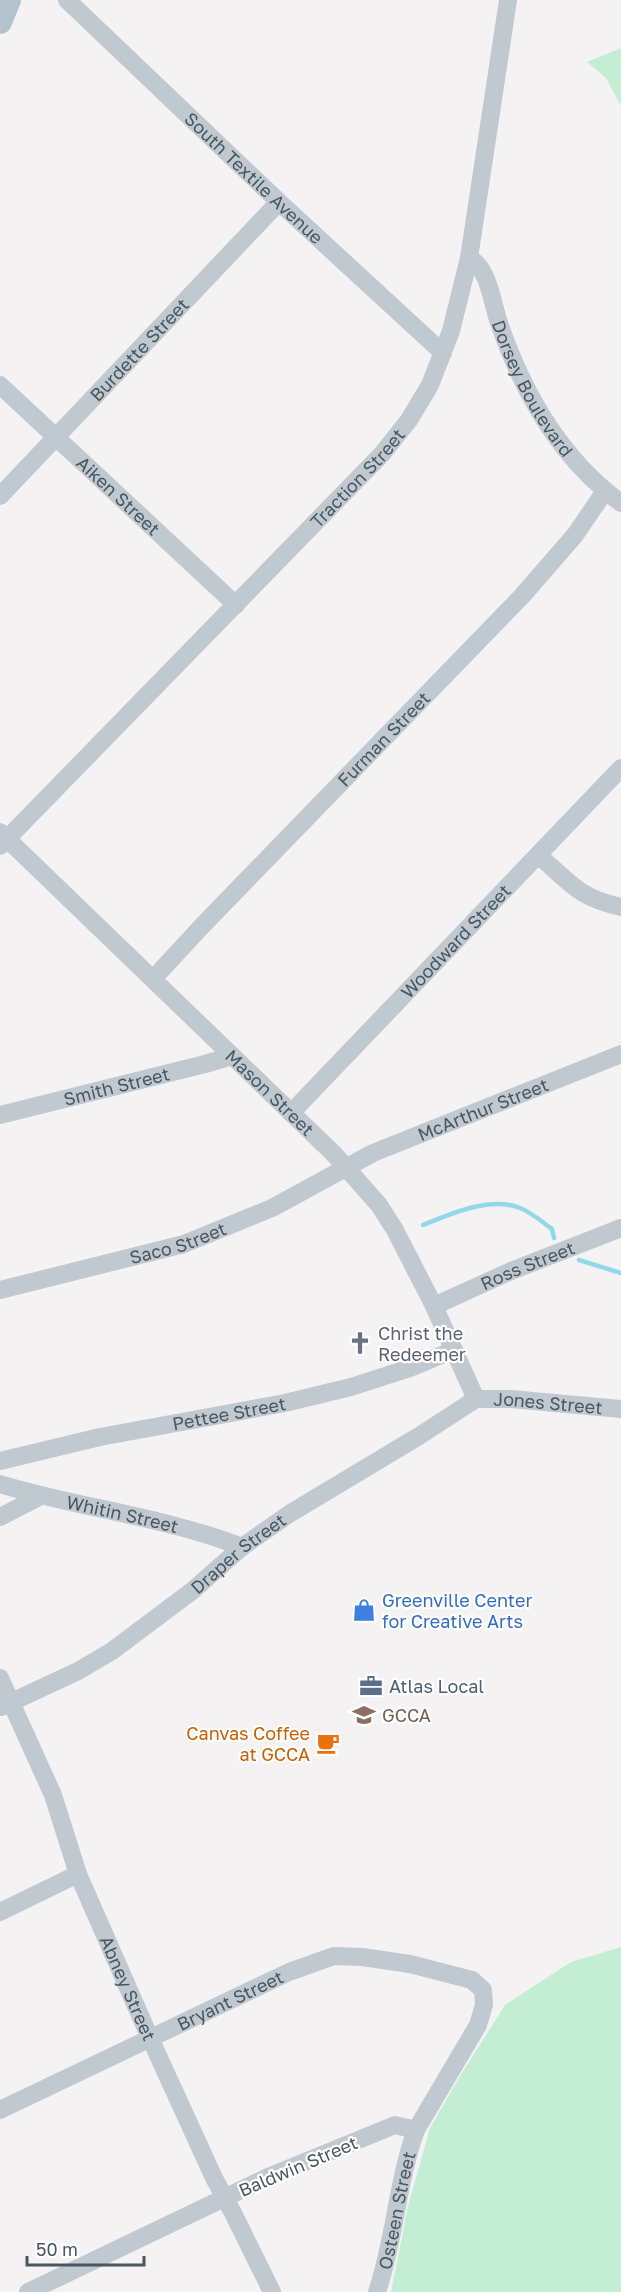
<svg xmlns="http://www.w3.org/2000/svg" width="621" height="2292" font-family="'Golos Text',sans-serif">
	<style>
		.green { fill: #c4eed4 }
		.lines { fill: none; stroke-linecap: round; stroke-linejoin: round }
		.stream { stroke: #93d8e9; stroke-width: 4.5 }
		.minor { stroke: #c1c9d0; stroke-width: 18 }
		.major { stroke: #b4c2cf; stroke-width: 24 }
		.labels { text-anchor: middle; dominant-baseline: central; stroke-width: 4.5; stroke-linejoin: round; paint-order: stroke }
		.street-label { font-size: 18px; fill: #4a565f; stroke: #fff }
		.worship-label { font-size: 18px; fill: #5b616d; stroke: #fff; text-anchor: start }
		.shop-label { font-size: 18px; fill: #366cbe; stroke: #fff; text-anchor: start }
		.service-label { font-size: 18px; fill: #4e5e75; stroke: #fff; text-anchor: start }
		.education-label { font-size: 18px; fill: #785e54; stroke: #fff; text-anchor: start }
		.food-label { font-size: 18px; fill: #c56008; stroke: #fff; text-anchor: end }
	</style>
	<rect width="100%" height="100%" fill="#f4f2f2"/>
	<g class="green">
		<polygon points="621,48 621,106 606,78 587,62"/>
		<polygon points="621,1947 621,2292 391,2292 408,2206 430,2128 460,2076 505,2005 571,1962"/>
	</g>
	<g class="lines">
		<g class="stream">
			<path d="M 423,1225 C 450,1214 491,1196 520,1208 C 531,1212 542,1222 552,1229 L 554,1238"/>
			<polyline points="579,1260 621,1273"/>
		</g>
		<g class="minor">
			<path id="s1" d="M 67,0 L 279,202 L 443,353"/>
			<path id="s2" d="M 469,258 C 489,268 492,303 499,323 C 523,393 561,459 621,503"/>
			<path id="s3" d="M 0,385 L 236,605"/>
			<path id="s4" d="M 0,496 L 279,202"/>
			<path id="s5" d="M 0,832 L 334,1154 L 379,1205 L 395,1230 L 434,1306 L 476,1399"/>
			<path id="s6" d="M 0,846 L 382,454 L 409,420 L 430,385 L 451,331 L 469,258 L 508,0"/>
			<path d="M 538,855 C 571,883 577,897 621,907"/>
			<path id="s7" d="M 153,979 L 201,927 L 522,596 L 575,535 L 605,491"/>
			<path id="s8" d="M 291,1113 L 621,768"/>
			<path id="s9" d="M 0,1115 L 205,1064 L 232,1056"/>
			<path id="s10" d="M 0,1290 L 184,1244 L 272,1208 L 373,1153 L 621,1054"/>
			<path id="s11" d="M 434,1306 L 511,1271 L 621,1228"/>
			<path id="s12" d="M 476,1399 L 511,1399 L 621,1409"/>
			<path id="s13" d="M 0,1461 L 100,1437 L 285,1403 L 351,1387 L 410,1368 L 454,1350"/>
			<path id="s14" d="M 0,1484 C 80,1508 165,1517 242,1547"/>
			<polyline points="0,1517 41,1496"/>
			<path id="s15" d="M 0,1678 L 53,1795 L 78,1874 L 150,2038 L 214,2178 L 233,2213 L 272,2292"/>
			<path id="s16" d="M 1,1707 L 78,1671 L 112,1651 L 192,1591 L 242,1547 L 289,1514 L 419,1436 L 476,1399"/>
			<polyline points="0,1912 78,1874"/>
			<path id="s17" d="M 0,2110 L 289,1972 L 334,1956 L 362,1957 L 410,1964 L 472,1980 L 483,1990 L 484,2005 L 478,2025 L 416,2130 L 395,2125 L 268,2177 L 28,2292"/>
			<path id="s18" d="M 377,2292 C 395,2239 397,2182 416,2130"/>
		</g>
		<polyline class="major" points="0,22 9,0"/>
	</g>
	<defs>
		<g id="church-bare" transform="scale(1.8)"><path d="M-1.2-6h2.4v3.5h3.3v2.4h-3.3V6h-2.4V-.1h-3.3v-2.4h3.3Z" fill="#6b7280" stroke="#fff" stroke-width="2.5" paint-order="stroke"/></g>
		<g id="shop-bare" transform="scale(1.8)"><path d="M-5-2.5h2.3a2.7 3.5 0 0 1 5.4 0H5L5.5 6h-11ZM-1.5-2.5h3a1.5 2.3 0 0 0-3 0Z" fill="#3f7fe0" stroke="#fff" stroke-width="2.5" paint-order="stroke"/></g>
		<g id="office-bare" transform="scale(1.8)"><path d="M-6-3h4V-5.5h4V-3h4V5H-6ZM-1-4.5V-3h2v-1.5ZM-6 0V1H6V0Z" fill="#5c6f8a" stroke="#fff" stroke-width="2.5" paint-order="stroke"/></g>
		<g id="school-bare" transform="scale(1.8)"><path d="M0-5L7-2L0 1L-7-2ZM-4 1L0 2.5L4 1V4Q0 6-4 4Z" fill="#8d6e63" stroke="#fff" stroke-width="2.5" paint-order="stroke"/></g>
		<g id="cafe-bare" transform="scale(1.8)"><path d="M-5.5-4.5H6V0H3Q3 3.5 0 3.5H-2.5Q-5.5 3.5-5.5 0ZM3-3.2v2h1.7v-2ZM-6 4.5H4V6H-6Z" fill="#e8710a" stroke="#fff" stroke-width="2.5" paint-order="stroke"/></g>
	</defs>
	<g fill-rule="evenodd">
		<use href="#church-bare" x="360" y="1343"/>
		<use href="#shop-bare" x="364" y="1610"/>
		<use href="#office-bare" x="371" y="1686"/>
		<use href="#school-bare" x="364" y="1715"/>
		<use href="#cafe-bare" x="328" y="1743"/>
	</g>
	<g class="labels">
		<g class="street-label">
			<text stroke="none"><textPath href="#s1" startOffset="258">South Textile Avenue</textPath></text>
			<text stroke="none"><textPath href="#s4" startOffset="202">Burdette Street</textPath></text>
			<text stroke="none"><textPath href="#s2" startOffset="147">Dorsey Boulevard</textPath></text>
			<text stroke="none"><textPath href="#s6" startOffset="513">Traction Street</textPath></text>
			<text stroke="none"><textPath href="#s3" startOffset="162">Aiken Street</textPath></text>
			<text stroke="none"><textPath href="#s7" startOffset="333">Furman Street</textPath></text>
			<text stroke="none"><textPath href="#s8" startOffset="238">Woodward Street</textPath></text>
			<text stroke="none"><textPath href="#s9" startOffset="120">Smith Street</textPath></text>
			<text stroke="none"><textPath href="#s5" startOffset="375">Mason Street</textPath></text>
			<text stroke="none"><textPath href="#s10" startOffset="518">McArthur Street</textPath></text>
			<text stroke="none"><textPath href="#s10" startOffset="184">Saco Street</textPath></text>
			<text stroke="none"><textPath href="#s11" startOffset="102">Ross Street</textPath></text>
			<text stroke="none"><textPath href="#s12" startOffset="72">Jones Street</textPath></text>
			<text stroke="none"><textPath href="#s13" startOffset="234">Pettee Street</textPath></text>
			<text stroke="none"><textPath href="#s14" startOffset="126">Whitin Street</textPath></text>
			<text stroke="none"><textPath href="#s16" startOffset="284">Draper Street</textPath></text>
			<text stroke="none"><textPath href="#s15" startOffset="336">Abney Street</textPath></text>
			<text stroke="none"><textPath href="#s17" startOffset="255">Bryant Street</textPath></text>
			<text transform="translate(298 2166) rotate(-23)">Baldwin Street</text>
			<text stroke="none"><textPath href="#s18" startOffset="84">Osteen Street</textPath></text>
		</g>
		<g class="worship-label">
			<text x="378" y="1333">Christ the<tspan x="378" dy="21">Redeemer</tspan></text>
		</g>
		<g class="shop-label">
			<text x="382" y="1600">Greenville Center<tspan x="382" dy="21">for Creative Arts</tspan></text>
		</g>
		<g class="service-label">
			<text x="389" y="1686">Atlas Local</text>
		</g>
		<g class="education-label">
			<text x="382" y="1715">GCCA</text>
		</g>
		<g class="food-label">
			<text x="310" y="1733">Canvas Coffee<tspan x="310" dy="21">at GCCA</tspan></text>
		</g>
	</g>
	<path d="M27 2256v9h117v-9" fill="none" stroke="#4a565f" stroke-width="3"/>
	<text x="36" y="2256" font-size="18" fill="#4a565f" stroke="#ffffff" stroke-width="4.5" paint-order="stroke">50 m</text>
</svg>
